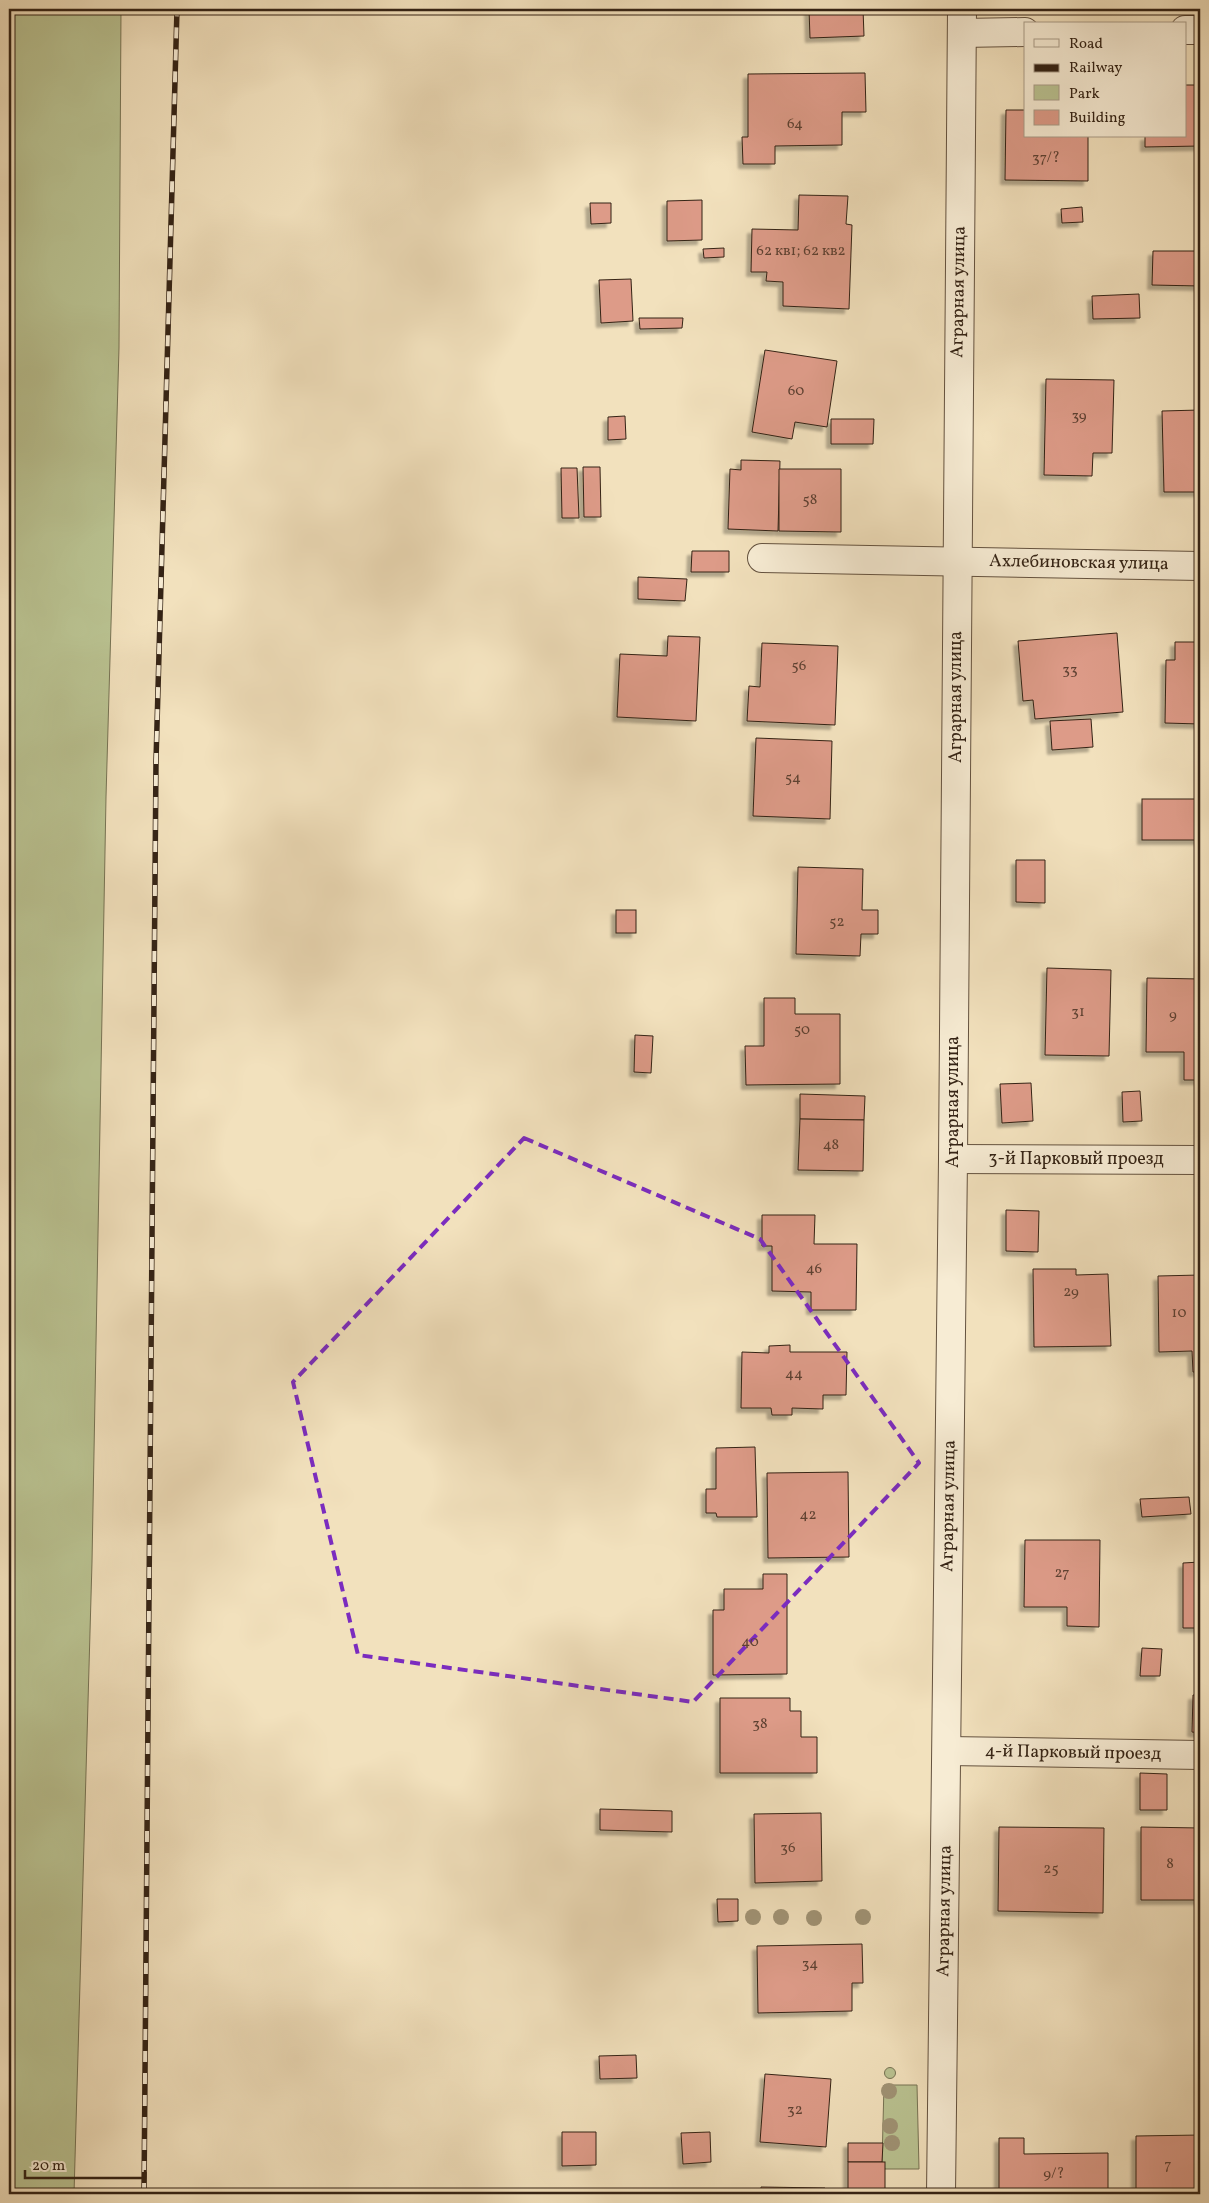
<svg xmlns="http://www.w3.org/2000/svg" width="1209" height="2203" font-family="Vollkorn,serif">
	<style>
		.green { fill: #bac392; stroke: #777354 }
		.building { fill: #dd9b88; stroke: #342315; filter: url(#shadow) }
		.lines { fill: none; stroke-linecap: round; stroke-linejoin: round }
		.minor-casing { stroke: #64523f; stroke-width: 30 }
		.minor { stroke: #f7ecd4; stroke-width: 28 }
		.rail-casing { stroke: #342315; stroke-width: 5.5 }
		.rail { stroke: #f7ecd4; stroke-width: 4; stroke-dasharray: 11; stroke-linecap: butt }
		.tree { fill: #a09375 }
		.marked { fill: none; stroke: #7b2cbf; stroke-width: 4; stroke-dasharray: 10 6; stroke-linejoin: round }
		.labels { text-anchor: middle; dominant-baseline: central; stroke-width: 4; stroke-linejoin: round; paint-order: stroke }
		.number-label { font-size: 15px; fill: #5e4132 }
		.street-label { font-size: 18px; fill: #342315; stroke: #f7ecd4 }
	</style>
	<defs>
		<filter id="shadow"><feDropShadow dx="-4.5" dy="4.5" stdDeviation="1" flood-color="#0004"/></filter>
	</defs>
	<rect width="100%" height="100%" fill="#f2e1bd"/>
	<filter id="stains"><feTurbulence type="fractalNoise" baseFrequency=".004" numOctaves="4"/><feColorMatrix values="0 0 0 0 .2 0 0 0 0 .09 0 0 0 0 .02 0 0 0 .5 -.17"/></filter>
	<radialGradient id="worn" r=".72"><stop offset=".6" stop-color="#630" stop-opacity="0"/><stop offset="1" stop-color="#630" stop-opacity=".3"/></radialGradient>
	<g class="green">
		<polygon points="9,9 121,9 119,348 106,797 92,1562 74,2194 9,2194"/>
		<circle cx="890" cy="2073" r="5.5"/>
		<polygon points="884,2085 917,2085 919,2169 885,2169 882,2162"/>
	</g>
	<g class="building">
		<polygon points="809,9 863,9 864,36 810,38"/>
		<polygon points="865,73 866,112 842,112 842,145 775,146 775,164 743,164 742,137 748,137 748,74"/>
		<polygon points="1185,85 1200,85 1200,146 1145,147 1145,136 1185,136"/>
		<polygon points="1006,110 1025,110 1025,136 1088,136 1088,181 1005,180"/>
		<polygon points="799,195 848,196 846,224 852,225 849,309 783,306 783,282 766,281 767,272 751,272 752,229 798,230"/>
		<polygon points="702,200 702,240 667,241 667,201"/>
		<polygon points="590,203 611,203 611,223 591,224"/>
		<polygon points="1082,207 1083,222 1062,223 1061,209"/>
		<polygon points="724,248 724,257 704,258 703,249"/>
		<polygon points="1153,251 1200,251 1200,286 1152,285"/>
		<polygon points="631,279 633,321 601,323 599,280"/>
		<polygon points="1139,294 1140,318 1093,319 1092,296"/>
		<polygon points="639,318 683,318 682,328 640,329"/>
		<polygon points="765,350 837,361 827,427 795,422 792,439 752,432"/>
		<polygon points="1046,379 1114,380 1112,453 1093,453 1092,476 1044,475"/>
		<polygon points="1200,410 1200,492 1164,492 1162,411"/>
		<polygon points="625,416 626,439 608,440 608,417"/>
		<polygon points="831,419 874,419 873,444 831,444"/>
		<polygon points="741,460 780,461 778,531 728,529 730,469 741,470"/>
		<polygon points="583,467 600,467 601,517 584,517"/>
		<polygon points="561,468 577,468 579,518 562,518"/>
		<polygon points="779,469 841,469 841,532 779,531"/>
		<polygon points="692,551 729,551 729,572 691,572"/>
		<polygon points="638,577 687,579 685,601 638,599"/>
		<polygon points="1117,633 1123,712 1035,719 1033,700 1023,701 1018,641"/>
		<polygon points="668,636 700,637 696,721 617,717 620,654 667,656"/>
		<polygon points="1175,642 1200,642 1200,724 1165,723 1166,660 1175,660"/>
		<polygon points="762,643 838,646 835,725 747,721 749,686 760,687"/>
		<polygon points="1091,719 1093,747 1052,750 1050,721"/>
		<polygon points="756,738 832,741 830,819 753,816"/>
		<rect x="1142" y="799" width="58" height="41"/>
		<polygon points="1016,860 1045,860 1045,903 1016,902"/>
		<polygon points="798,867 863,869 862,910 878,910 878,934 861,934 860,956 796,954"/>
		<rect x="616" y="910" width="20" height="23"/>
		<polygon points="1047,968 1111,970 1109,1056 1045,1055"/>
		<polygon points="1147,978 1200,979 1200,1080 1184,1080 1184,1052 1146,1052"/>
		<polygon points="764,998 795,998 795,1014 840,1014 840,1084 746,1085 745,1046 764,1046"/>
		<polygon points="635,1035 653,1036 651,1073 634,1072"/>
		<polygon points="1031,1083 1033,1121 1002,1123 1000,1084"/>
		<polygon points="1140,1091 1142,1121 1123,1122 1122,1092"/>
		<polygon points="800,1094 865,1096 864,1120 800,1119"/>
		<polygon points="800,1119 864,1120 863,1171 798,1170"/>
		<polygon points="1006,1210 1039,1211 1038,1252 1006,1251"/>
		<polygon points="762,1215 815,1215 814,1244 857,1244 856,1310 811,1310 811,1292 772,1291 772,1246 762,1246"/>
		<polygon points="1033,1269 1076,1269 1076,1275 1108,1274 1111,1346 1034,1347"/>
		<polygon points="1200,1275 1200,1372 1193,1372 1192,1351 1159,1352 1158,1276"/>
		<polygon points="790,1345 790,1352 847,1352 846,1395 823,1395 823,1409 792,1408 792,1415 772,1415 771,1408 741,1408 742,1352 769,1353 769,1346"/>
		<polygon points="755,1447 757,1517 717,1517 716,1513 706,1513 706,1489 716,1489 716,1448"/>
		<polygon points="848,1472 849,1557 768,1558 767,1473"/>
		<polygon points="1189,1497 1191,1514 1142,1517 1140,1499"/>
		<polygon points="1025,1540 1100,1540 1099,1627 1067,1626 1067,1607 1024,1607"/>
		<polygon points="1200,1562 1200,1628 1183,1628 1183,1563"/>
		<polygon points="763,1574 787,1574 787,1674 713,1675 713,1610 724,1610 724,1589 763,1589"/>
		<polygon points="1142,1648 1162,1649 1160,1676 1140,1676"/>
		<polygon points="1193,1695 1200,1695 1200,1733 1192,1732"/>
		<polygon points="720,1698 790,1698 790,1711 801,1711 801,1737 817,1737 817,1773 720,1773"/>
		<polygon points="1140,1773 1167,1774 1167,1810 1140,1810"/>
		<polygon points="600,1809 672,1811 672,1832 600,1830"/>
		<polygon points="821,1813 822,1881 755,1883 754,1814"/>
		<polygon points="999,1827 1104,1828 1103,1913 998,1911"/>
		<polygon points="1141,1827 1200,1828 1200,1900 1141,1900"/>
		<polygon points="717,1899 738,1899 738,1921 718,1922"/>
		<polygon points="862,1944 863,1983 852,1983 852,2011 758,2013 757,1946"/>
		<polygon points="636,2055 637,2078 600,2079 599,2056"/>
		<polygon points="765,2074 831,2079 826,2147 760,2142"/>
		<polygon points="562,2132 596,2132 596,2165 562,2166"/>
		<polygon points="710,2132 711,2162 683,2164 681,2133"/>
		<polygon points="1200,2135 1200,2194 1136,2194 1136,2136"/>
		<polygon points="999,2138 1024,2138 1024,2154 1108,2153 1108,2194 999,2194"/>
		<polygon points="848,2143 883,2143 882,2162 848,2162"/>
		<rect x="848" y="2162" width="37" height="32"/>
		<polygon points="761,2187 825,2188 825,2194 761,2194"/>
	</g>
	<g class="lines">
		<g class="minor-casing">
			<g id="minor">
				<polyline points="1185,30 1200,30"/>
				<polyline points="962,33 1025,32"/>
				<polyline points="762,558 1200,566"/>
				<polyline points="953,1159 1200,1160"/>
				<polyline points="947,1751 1200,1755"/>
				<polyline points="941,2194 953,1159 962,9"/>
			</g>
		</g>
		<use href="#minor" class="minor"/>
		<g class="rail-casing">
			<polyline id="rail" points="144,2194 156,761 177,9"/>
		</g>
		<use href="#rail" class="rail"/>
	</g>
	<g class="tree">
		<circle cx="753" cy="1917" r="8"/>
		<circle cx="781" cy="1917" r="8"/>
		<circle cx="863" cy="1917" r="8"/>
		<circle cx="814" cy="1918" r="8"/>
		<circle cx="889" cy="2091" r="8"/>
		<circle cx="890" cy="2126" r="8"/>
		<circle cx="892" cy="2143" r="8"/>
	</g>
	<path class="marked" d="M 524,1138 L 760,1239 L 919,1463 L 693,1702 L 358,1655 L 293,1382 Z"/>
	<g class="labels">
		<g class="number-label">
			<text x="795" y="124">64</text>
			<text x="1046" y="158">37/?</text>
			<text x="801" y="251">62 кв1; 62 кв2</text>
			<text x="796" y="391">60</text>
			<text x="1079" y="416">39</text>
			<text x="810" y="500">58</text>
			<text x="799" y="666">56</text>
			<text x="1070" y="670">33</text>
			<text x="793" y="778">54</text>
			<text x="837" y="922">52</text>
			<text x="1078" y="1012">31</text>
			<text x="1173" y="1015">9</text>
			<text x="802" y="1030">50</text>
			<text x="831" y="1145">48</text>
			<text x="814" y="1269">46</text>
			<text x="1071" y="1292">29</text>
			<text x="1179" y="1313">10</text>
			<text x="794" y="1374">44</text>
			<text x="808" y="1515">42</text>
			<text x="1062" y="1573">27</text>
			<text x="750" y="1642">40</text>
			<text x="760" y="1724">38</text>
			<text x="788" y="1848">36</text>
			<text x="1170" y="1864">8</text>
			<text x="1051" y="1869">25</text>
			<text x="810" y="1964">34</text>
			<text x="795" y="2110">32</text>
			<text x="1168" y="2165">7</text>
			<text x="1054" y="2174">9/?</text>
		</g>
		<g class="street-label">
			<text transform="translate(959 292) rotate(-89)">Аграрная улица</text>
			<text transform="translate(1079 563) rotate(1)">Ахлебиновская улица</text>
			<text transform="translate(956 697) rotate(-90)">Аграрная улица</text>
			<text transform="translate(953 1102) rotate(-90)">Аграрная улица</text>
			<text x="1076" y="1159">3-й Парковый проезд</text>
			<text transform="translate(949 1506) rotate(-89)">Аграрная улица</text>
			<text transform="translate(1073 1753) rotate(1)">4-й Парковый проезд</text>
			<text transform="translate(945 1911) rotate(-89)">Аграрная улица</text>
		</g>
	</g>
	<rect width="1209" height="2203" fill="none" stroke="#f2e1bd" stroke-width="30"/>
	<rect x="10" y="10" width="1189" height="2183" fill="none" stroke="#342315" stroke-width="2.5"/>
	<rect x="15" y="15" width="1179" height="2173" fill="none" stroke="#342315"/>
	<rect x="1024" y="22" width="162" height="115" fill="#f7ecd4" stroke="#a99c88"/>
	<rect x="1034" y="39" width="25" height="8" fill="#f7ecd4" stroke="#a99c88"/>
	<text x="1069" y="48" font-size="15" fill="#342315">Road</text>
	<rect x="1034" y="64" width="25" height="8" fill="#342315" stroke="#a99c88"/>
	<text x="1069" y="72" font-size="15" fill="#342315">Railway</text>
	<rect x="1034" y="85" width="25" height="15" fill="#bac392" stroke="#a99c88"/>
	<text x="1069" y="98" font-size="15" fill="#342315">Park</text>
	<rect x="1034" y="110" width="25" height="15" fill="#dd9b88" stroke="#a99c88"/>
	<text x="1069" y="122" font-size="15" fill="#342315">Building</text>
	<path d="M25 2170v8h120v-8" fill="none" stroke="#342315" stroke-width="2.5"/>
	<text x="32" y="2170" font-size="15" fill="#342315" stroke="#f7ecd4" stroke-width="4" paint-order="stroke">20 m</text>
	<rect width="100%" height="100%" filter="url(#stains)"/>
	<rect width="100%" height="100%" fill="url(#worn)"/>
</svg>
